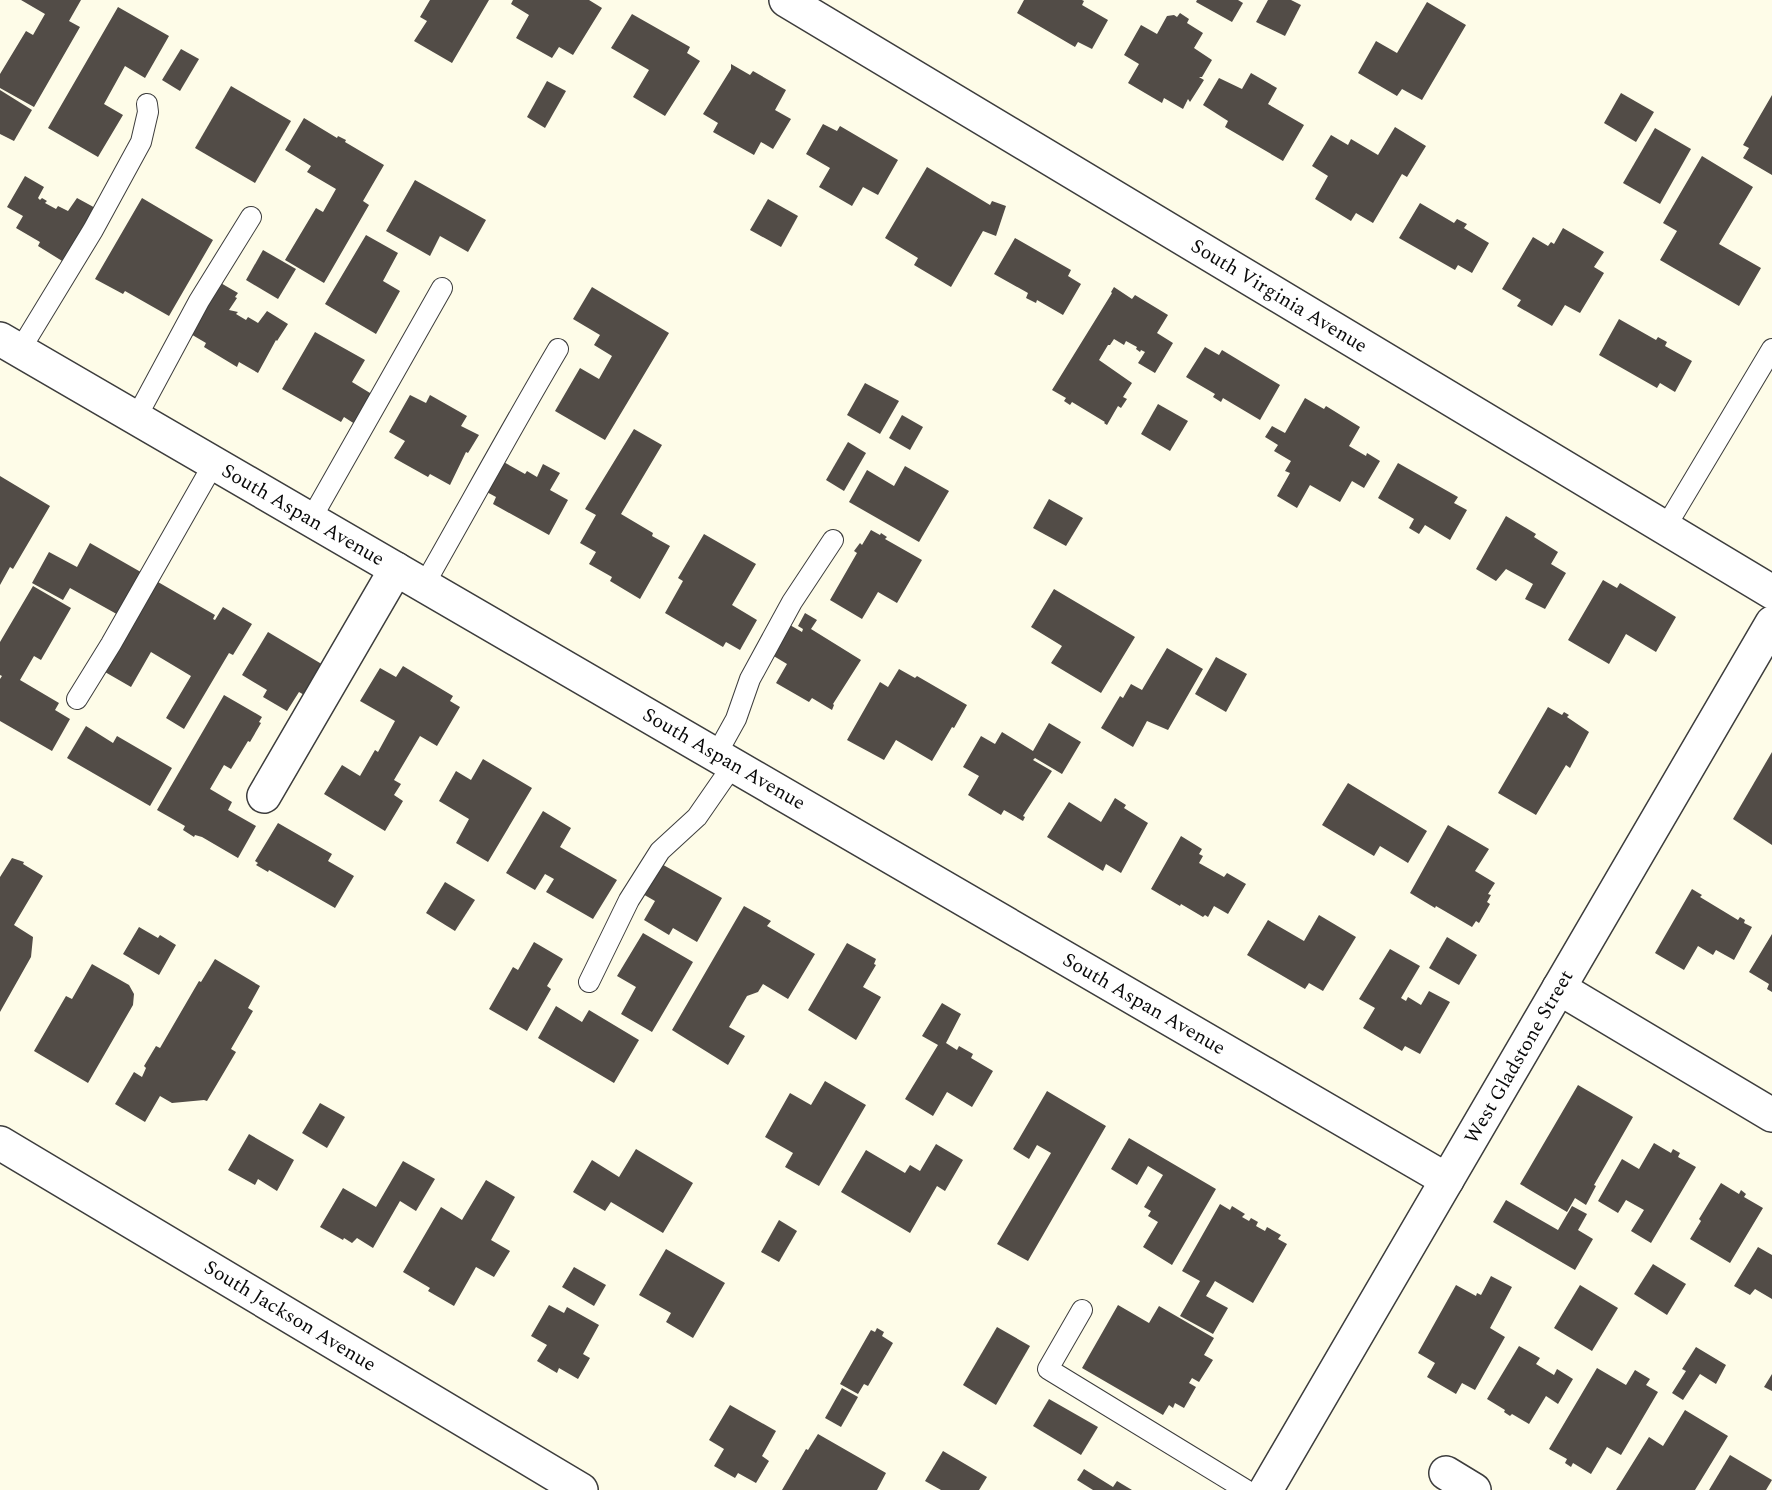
<svg xmlns="http://www.w3.org/2000/svg" width="1772" height="1490" font-family="Spectral,serif">
	<style>
		.building { fill: #524c47 }
		.lines { fill: none; stroke-linecap: round; stroke-linejoin: round }
		.service-casing { stroke: #3d3d3d; stroke-width: 22 }
		.minor-casing { stroke: #3d3d3d; stroke-width: 36 }
		.tertiary-casing { stroke: #3d3d3d; stroke-width: 36 }
		.service { stroke: #fff; stroke-width: 20 }
		.minor { stroke: #fff; stroke-width: 33 }
		.tertiary { stroke: #fff; stroke-width: 33 }
		.labels { text-anchor: middle; dominant-baseline: central; stroke-width: 6; stroke-linejoin: round; paint-order: stroke }
		.street-label { font-size: 20px; fill: #0a0a0a; stroke: #fff }
	</style>
	<rect width="100%" height="100%" fill="#fefce8"/>
	<g class="building">
		<polygon points="21,0 81,0 69,21 80,27 34,107 0,88 0,74 26,31 33,35 45,14"/>
		<polygon points="430,0 489,0 452,63 414,41 427,21 420,17"/>
		<polygon points="513,0 589,0 602,8 573,55 559,47 552,58 516,38 529,15 511,4"/>
		<polygon points="1024,0 1082,0 1084,1 1082,5 1108,20 1092,49 1078,42 1075,47 1017,13"/>
		<polygon points="1197,0 1238,0 1243,3 1232,22 1196,2"/>
		<polygon points="1268,0 1291,0 1301,5 1285,36 1256,22"/>
		<polygon points="1427,2 1466,25 1422,100 1402,89 1397,96 1358,73 1376,41 1397,53"/>
		<polygon points="118,7 169,36 145,78 125,66 104,104 123,115 98,157 48,128"/>
		<polygon points="1180,13 1189,19 1187,23 1203,33 1194,48 1212,60 1202,77 1199,77 1204,80 1190,102 1188,99 1183,109 1164,98 1162,103 1128,83 1139,64 1124,55 1141,25 1157,34 1167,16 1174,15 1177,17"/>
		<polygon points="632,14 690,47 687,53 700,61 665,116 633,97 649,70 611,48"/>
		<polygon points="181,49 199,59 180,91 162,80"/>
		<polygon points="731,64 750,75 753,71 786,90 775,110 791,119 773,149 761,142 754,155 713,132 718,123 703,114 731,69"/>
		<polygon points="1251,73 1277,88 1268,104 1304,125 1283,161 1225,127 1228,121 1203,105 1219,78 1242,89"/>
		<polygon points="547,81 566,91 545,128 527,117"/>
		<polygon points="231,86 291,121 255,183 195,148"/>
		<polygon points="0,90 32,110 14,141 0,134"/>
		<polygon points="1621,93 1654,112 1636,142 1604,123"/>
		<polygon points="1772,95 1772,175 1743,158 1749,148 1743,145"/>
		<polygon points="304,118 337,138 338,136 346,140 345,142 384,165 363,201 369,205 324,283 285,260 316,208 323,212 336,189 307,172 311,166 285,150"/>
		<polygon points="823,124 837,131 840,126 898,160 878,195 863,187 852,206 819,187 830,168 806,154"/>
		<polygon points="1395,127 1426,146 1407,177 1402,174 1373,223 1356,213 1351,221 1315,199 1328,176 1312,166 1331,135 1348,145 1351,139 1378,155"/>
		<polygon points="1655,128 1691,149 1660,204 1623,183"/>
		<polygon points="1702,156 1753,187 1719,244 1761,268 1739,306 1660,260 1677,231 1663,223"/>
		<polygon points="927,167 990,205 992,201 1006,206 996,236 983,231 951,287 914,265 918,258 885,238"/>
		<polygon points="25,176 44,187 38,198 40,200 42,198 47,201 45,203 56,209 58,206 68,211 77,198 99,210 67,264 38,246 40,242 16,228 23,216 7,207"/>
		<polygon points="415,180 486,220 468,252 440,236 430,256 386,231"/>
		<polygon points="142,198 213,240 169,316 125,291 123,294 95,279"/>
		<polygon points="768,199 798,216 781,247 750,230"/>
		<polygon points="1420,203 1454,223 1457,219 1467,224 1464,228 1489,243 1472,273 1458,265 1455,270 1399,238"/>
		<polygon points="1563,228 1604,252 1594,267 1604,273 1580,313 1565,305 1552,326 1517,306 1521,300 1502,289 1533,237 1548,246 1551,242 1554,244"/>
		<polygon points="366,235 398,253 383,281 400,291 376,334 325,304"/>
		<polygon points="1015,238 1071,270 1068,276 1081,284 1063,315 1037,300 1036,303 1026,298 1028,293 994,274"/>
		<polygon points="263,250 296,269 278,299 246,280"/>
		<polygon points="219,282 238,293 235,297 237,298 229,310 238,312 236,314 246,320 248,317 258,323 267,311 288,324 277,341 276,340 258,373 239,362 237,367 204,347 206,343 189,333"/>
		<polygon points="592,287 669,333 605,440 555,411 580,368 599,379 612,356 594,345 600,335 573,319"/>
		<polygon points="1114,287 1132,299 1135,295 1168,315 1157,333 1173,343 1155,373 1138,363 1145,352 1141,350 1140,352 1136,349 1137,347 1126,341 1124,345 1114,339 1110,345 1108,345 1099,360 1132,383 1123,397 1127,399 1121,408 1118,406 1107,425 1104,423 1105,422 1072,402 1070,405 1064,401 1066,398 1052,390 1112,293 1111,292"/>
		<polygon points="1619,319 1656,340 1658,337 1667,342 1665,346 1692,361 1675,392 1660,383 1657,388 1599,355"/>
		<polygon points="315,332 365,360 352,382 375,396 358,426 344,417 341,422 282,389"/>
		<polygon points="1205,347 1219,355 1222,350 1280,385 1260,420 1223,398 1221,402 1213,397 1215,394 1186,377"/>
		<polygon points="865,383 899,401 880,434 847,415"/>
		<polygon points="410,395 426,403 430,395 467,416 461,426 479,435 468,453 466,452 450,485 430,474 428,477 394,458 405,441 389,432"/>
		<polygon points="1305,398 1324,409 1326,406 1360,427 1349,446 1366,456 1367,453 1380,461 1364,488 1352,481 1340,502 1310,485 1297,508 1277,496 1290,473 1285,471 1291,461 1274,451 1278,445 1265,437 1272,426 1285,433"/>
		<polygon points="1158,404 1188,421 1170,451 1141,434"/>
		<polygon points="902,415 923,427 910,450 889,438"/>
		<polygon points="634,429 662,445 621,514 653,533 652,536 670,546 640,599 610,581 612,577 589,564 596,552 580,543 596,515 585,509"/>
		<polygon points="848,442 866,453 844,491 826,480"/>
		<polygon points="500,460 525,474 527,471 537,477 543,464 560,473 550,490 568,500 549,535 493,504 496,497 483,490"/>
		<polygon points="1398,463 1458,497 1454,503 1467,510 1450,540 1425,525 1419,534 1409,528 1414,519 1378,498"/>
		<polygon points="905,466 949,491 919,542 849,502 867,470 894,486"/>
		<polygon points="0,476 50,506 13,569 10,567 0,585"/>
		<polygon points="1049,499 1083,518 1066,546 1033,528"/>
		<polygon points="1506,516 1536,534 1534,537 1558,552 1551,564 1566,573 1545,609 1525,599 1533,584 1506,569 1496,581 1476,569"/>
		<polygon points="871,530 880,535 881,533 887,537 885,539 922,560 897,603 878,592 862,619 830,600 857,553 854,551 860,543 862,545"/>
		<polygon points="704,534 756,564 732,605 757,620 740,650 726,642 723,647 665,613 683,581 678,578"/>
		<polygon points="90,543 146,575 122,617 70,588 63,600 32,583 49,552 77,567"/>
		<polygon points="1603,580 1617,588 1620,583 1676,617 1656,652 1626,634 1609,664 1568,640"/>
		<polygon points="158,582 215,615 213,619 215,620 223,607 252,624 233,655 229,653 184,729 166,718 191,676 151,652 131,687 105,672"/>
		<polygon points="33,586 71,608 41,660 34,656 20,680 59,703 55,710 70,719 52,751 0,721 0,679 2,676 0,675 0,642"/>
		<polygon points="1054,589 1135,637 1101,693 1051,663 1062,646 1031,627"/>
		<polygon points="805,613 817,620 811,629 861,660 833,704 834,705 832,710 812,698 809,702 776,683 787,664 772,655 790,625 802,632 803,629 798,626"/>
		<polygon points="268,632 330,669 313,700 299,692 287,711 263,697 267,690 242,675"/>
		<polygon points="1167,648 1203,669 1168,730 1147,721 1133,747 1101,728 1120,696 1123,698 1131,684 1142,690"/>
		<polygon points="1216,657 1247,674 1226,712 1195,694"/>
		<polygon points="403,666 453,696 450,701 460,707 437,746 420,736 394,780 401,784 394,795 403,801 385,831 324,794 342,765 360,776 375,750 378,752 395,721 360,701 380,668 396,677"/>
		<polygon points="899,669 915,678 917,676 967,705 954,728 952,727 932,761 896,740 884,760 847,740 880,682 888,687"/>
		<polygon points="224,695 262,717 259,722 261,723 250,742 248,741 231,769 224,765 210,789 232,802 228,810 256,826 238,858 202,837 195,835 194,837 183,830 185,826 157,810"/>
		<polygon points="1548,707 1562,715 1564,712 1569,715 1567,717 1589,732 1570,768 1566,765 1536,815 1498,793"/>
		<polygon points="1049,723 1081,742 1062,774 1035,758 1033,760 1052,771 1023,816 1025,817 1023,821 1004,810 1001,815 968,795 979,776 963,767 981,736 995,744 1002,732 1033,751"/>
		<polygon points="86,726 113,743 117,736 172,768 150,806 67,758"/>
		<polygon points="1772,752 1772,845 1733,819"/>
		<polygon points="483,759 532,788 488,862 456,843 469,819 439,801 456,771 471,780"/>
		<polygon points="1348,783 1427,831 1408,863 1380,846 1374,856 1322,825"/>
		<polygon points="1115,798 1126,805 1124,808 1148,823 1121,873 1106,864 1103,871 1047,837 1069,802 1101,822"/>
		<polygon points="543,811 571,828 560,847 617,880 593,919 546,892 554,879 545,874 535,890 506,873"/>
		<polygon points="278,823 332,854 328,861 354,876 335,908 269,870 268,872 256,865 258,863 255,861"/>
		<polygon points="1448,825 1489,849 1475,871 1495,883 1488,894 1491,895 1487,902 1490,904 1479,923 1476,921 1472,927 1436,906 1435,908 1410,893"/>
		<polygon points="1181,836 1202,849 1199,854 1203,856 1199,863 1224,877 1227,873 1246,884 1228,914 1214,906 1208,917 1205,915 1203,917 1181,904 1180,906 1151,889"/>
		<polygon points="12,858 24,862 23,864 43,876 14,925 33,937 31,957 0,1012 0,877"/>
		<polygon points="658,862 722,898 697,942 673,928 669,935 644,920 655,901 641,893"/>
		<polygon points="445,882 475,900 455,931 426,913"/>
		<polygon points="1692,889 1702,895 1700,897 1738,920 1740,917 1745,920 1744,923 1752,927 1734,960 1716,950 1713,955 1698,946 1684,970 1655,953"/>
		<polygon points="744,906 771,921 767,926 815,954 788,999 763,984 758,992 747,996 729,1027 745,1036 728,1065 672,1030"/>
		<polygon points="1319,915 1356,937 1323,991 1309,983 1305,989 1247,955 1268,920 1304,941"/>
		<polygon points="139,927 158,938 160,935 176,945 159,975 123,954"/>
		<polygon points="643,933 693,962 652,1032 621,1014 636,987 617,976"/>
		<polygon points="1772,934 1772,992 1767,989 1769,984 1749,972"/>
		<polygon points="1447,937 1477,955 1459,985 1429,968"/>
		<polygon points="534,942 563,959 547,986 551,989 527,1031 489,1009 513,967 518,970"/>
		<polygon points="847,943 876,959 874,964 876,965 863,987 881,997 856,1040 808,1010"/>
		<polygon points="1390,949 1420,966 1401,998 1406,1001 1408,997 1421,1005 1429,991 1450,1002 1420,1054 1405,1046 1402,1051 1363,1028 1375,1008 1359,999"/>
		<polygon points="215,959 260,986 248,1008 253,1011 231,1049 236,1052 207,1101 204,1100 172,1103 160,1096 145,1122 115,1104 134,1072 142,1077 146,1068 144,1066 156,1046 160,1048 199,981 201,982"/>
		<polygon points="92,964 129,985 134,994 133,1005 88,1083 34,1051 66,996 72,999"/>
		<polygon points="942,1003 961,1014 946,1043 957,1050 959,1046 973,1054 971,1058 993,1071 972,1107 947,1092 933,1116 905,1099 938,1045 922,1036"/>
		<polygon points="556,1006 582,1022 589,1010 639,1040 614,1083 538,1038"/>
		<polygon points="825,1081 866,1105 819,1186 785,1167 793,1153 765,1137 790,1093 811,1105"/>
		<polygon points="1578,1085 1633,1117 1594,1185 1596,1186 1586,1205 1575,1198 1567,1212 1520,1184"/>
		<polygon points="1047,1091 1106,1126 1028,1261 997,1244 1051,1153 1037,1145 1029,1159 1013,1149"/>
		<polygon points="320,1103 345,1117 327,1148 302,1133"/>
		<polygon points="249,1134 294,1160 277,1191 258,1179 255,1185 228,1170"/>
		<polygon points="1129,1138 1216,1189 1172,1265 1143,1247 1158,1222 1148,1216 1151,1211 1144,1207 1163,1175 1148,1166 1137,1185 1111,1169"/>
		<polygon points="1654,1143 1671,1153 1673,1149 1680,1153 1678,1157 1696,1167 1651,1243 1631,1231 1644,1210 1626,1200 1618,1213 1598,1201 1622,1159 1639,1169"/>
		<polygon points="936,1144 963,1160 945,1191 937,1186 910,1233 841,1192 866,1150 905,1173 910,1165 920,1171"/>
		<polygon points="636,1149 693,1183 663,1233 611,1202 605,1211 573,1192 592,1160 619,1177"/>
		<polygon points="403,1161 435,1179 416,1211 400,1201 373,1248 357,1238 352,1243 344,1238 343,1240 320,1227 343,1188 376,1207"/>
		<polygon points="486,1180 515,1197 491,1240 510,1251 494,1277 476,1267 454,1306 428,1291 430,1288 403,1272 441,1207 462,1220"/>
		<polygon points="1721,1183 1739,1194 1741,1190 1746,1194 1744,1197 1763,1208 1730,1263 1690,1239 1701,1221 1699,1219"/>
		<polygon points="1506,1200 1558,1230 1572,1206 1587,1214 1578,1230 1593,1239 1575,1270 1493,1222"/>
		<polygon points="1220,1204 1230,1210 1232,1206 1245,1214 1242,1217 1249,1221 1251,1218 1258,1222 1256,1226 1265,1231 1267,1227 1281,1235 1278,1239 1287,1244 1253,1303 1215,1281 1206,1296 1228,1308 1213,1334 1180,1316 1200,1281 1182,1271"/>
		<polygon points="779,1220 797,1231 779,1262 761,1252"/>
		<polygon points="1758,1247 1772,1255 1772,1299 1755,1289 1750,1295 1734,1286"/>
		<polygon points="666,1249 725,1283 693,1338 666,1322 671,1313 639,1295"/>
		<polygon points="1653,1264 1686,1284 1667,1315 1634,1294"/>
		<polygon points="574,1267 606,1285 594,1306 562,1287"/>
		<polygon points="1491,1276 1512,1287 1490,1328 1505,1337 1475,1390 1462,1383 1456,1394 1427,1377 1435,1363 1418,1353 1456,1285 1476,1296 1477,1293 1481,1295"/>
		<polygon points="1580,1285 1618,1308 1592,1351 1554,1328"/>
		<polygon points="549,1305 564,1313 567,1307 599,1325 583,1354 590,1358 578,1379 559,1368 557,1373 537,1361 547,1345 531,1336"/>
		<polygon points="1118,1305 1149,1323 1159,1306 1214,1338 1204,1355 1213,1360 1199,1382 1192,1378 1189,1383 1196,1387 1184,1408 1175,1403 1173,1408 1169,1405 1163,1415 1082,1368"/>
		<polygon points="997,1327 1030,1346 996,1405 963,1385"/>
		<polygon points="877,1328 884,1332 882,1336 893,1343 868,1386 864,1384 858,1394 840,1384 871,1330 875,1332"/>
		<polygon points="1519,1346 1540,1358 1536,1364 1554,1375 1557,1369 1573,1379 1558,1404 1546,1396 1529,1424 1512,1414 1510,1416 1504,1412 1505,1410 1487,1399"/>
		<polygon points="1696,1347 1726,1365 1716,1384 1700,1374 1683,1400 1672,1393 1686,1371 1682,1369"/>
		<polygon points="1597,1368 1626,1385 1635,1370 1650,1379 1646,1385 1658,1392 1621,1455 1607,1447 1591,1474 1573,1463 1571,1467 1565,1463 1567,1459 1549,1449"/>
		<polygon points="1772,1374 1772,1391 1764,1387"/>
		<polygon points="842,1388 858,1397 841,1427 825,1418"/>
		<polygon points="1049,1399 1098,1427 1081,1455 1033,1426"/>
		<polygon points="730,1405 776,1431 762,1456 769,1461 756,1483 738,1473 735,1478 714,1466 724,1449 709,1440"/>
		<polygon points="1685,1410 1728,1436 1695,1490 1616,1490 1649,1437 1663,1446"/>
		<polygon points="818,1434 886,1473 877,1490 782,1490 806,1449 808,1450"/>
		<polygon points="943,1451 987,1477 979,1490 941,1490 925,1481"/>
		<polygon points="1730,1455 1772,1480 1766,1490 1709,1490"/>
		<polygon points="1084,1469 1113,1487 1117,1481 1132,1490 1093,1490 1077,1480"/>
	</g>
	<g class="lines">
		<g class="service-casing">
			<g id="service">
				<polyline points="20,350 93,230 141,142 148,112 147,104"/>
				<polyline points="136,418 199,301 251,217"/>
				<polyline points="311,519 442,288"/>
				<polyline points="1665,528 1772,349"/>
				<path d="M 424,585 C 469,506 512,427 558,349"/>
				<polyline points="77,699 111,644 214,463"/>
				<polyline points="716,755 736,719 750,679 792,602 833,540"/>
				<polyline points="589,982 629,900 660,851 697,817 733,765"/>
				<polyline points="1082,1310 1048,1369 1246,1490"/>
			</g>
		</g>
		<g class="minor-casing">
			<g id="minor">
				<polyline points="786,0 1772,592"/>
				<polyline points="0,339 1447,1180"/>
				<polyline points="264,796 396,569"/>
				<polyline points="1559,988 1772,1115"/>
				<polyline points="0,1143 581,1490"/>
				<polyline points="1446,1473 1474,1490"/>
			</g>
		</g>
		<g class="tertiary-casing">
			<polyline id="tertiary" points="1266,1490 1772,623"/>
		</g>
		<use href="#service" class="service"/>
		<use href="#minor" class="minor"/>
		<use href="#tertiary" class="tertiary"/>
	</g>
	<g class="labels">
		<g class="street-label">
			<text transform="translate(1279 296) rotate(31)">South Virginia Avenue</text>
			<text transform="translate(303 515) rotate(30)">South Aspan Avenue</text>
			<text transform="translate(724 759) rotate(30)">South Aspan Avenue</text>
			<text transform="translate(1144 1004) rotate(30)">South Aspan Avenue</text>
			<text transform="translate(1519 1057) rotate(-60)">West Gladstone Street</text>
			<text transform="translate(290 1316) rotate(31)">South Jackson Avenue</text>
		</g>
	</g>
</svg>
